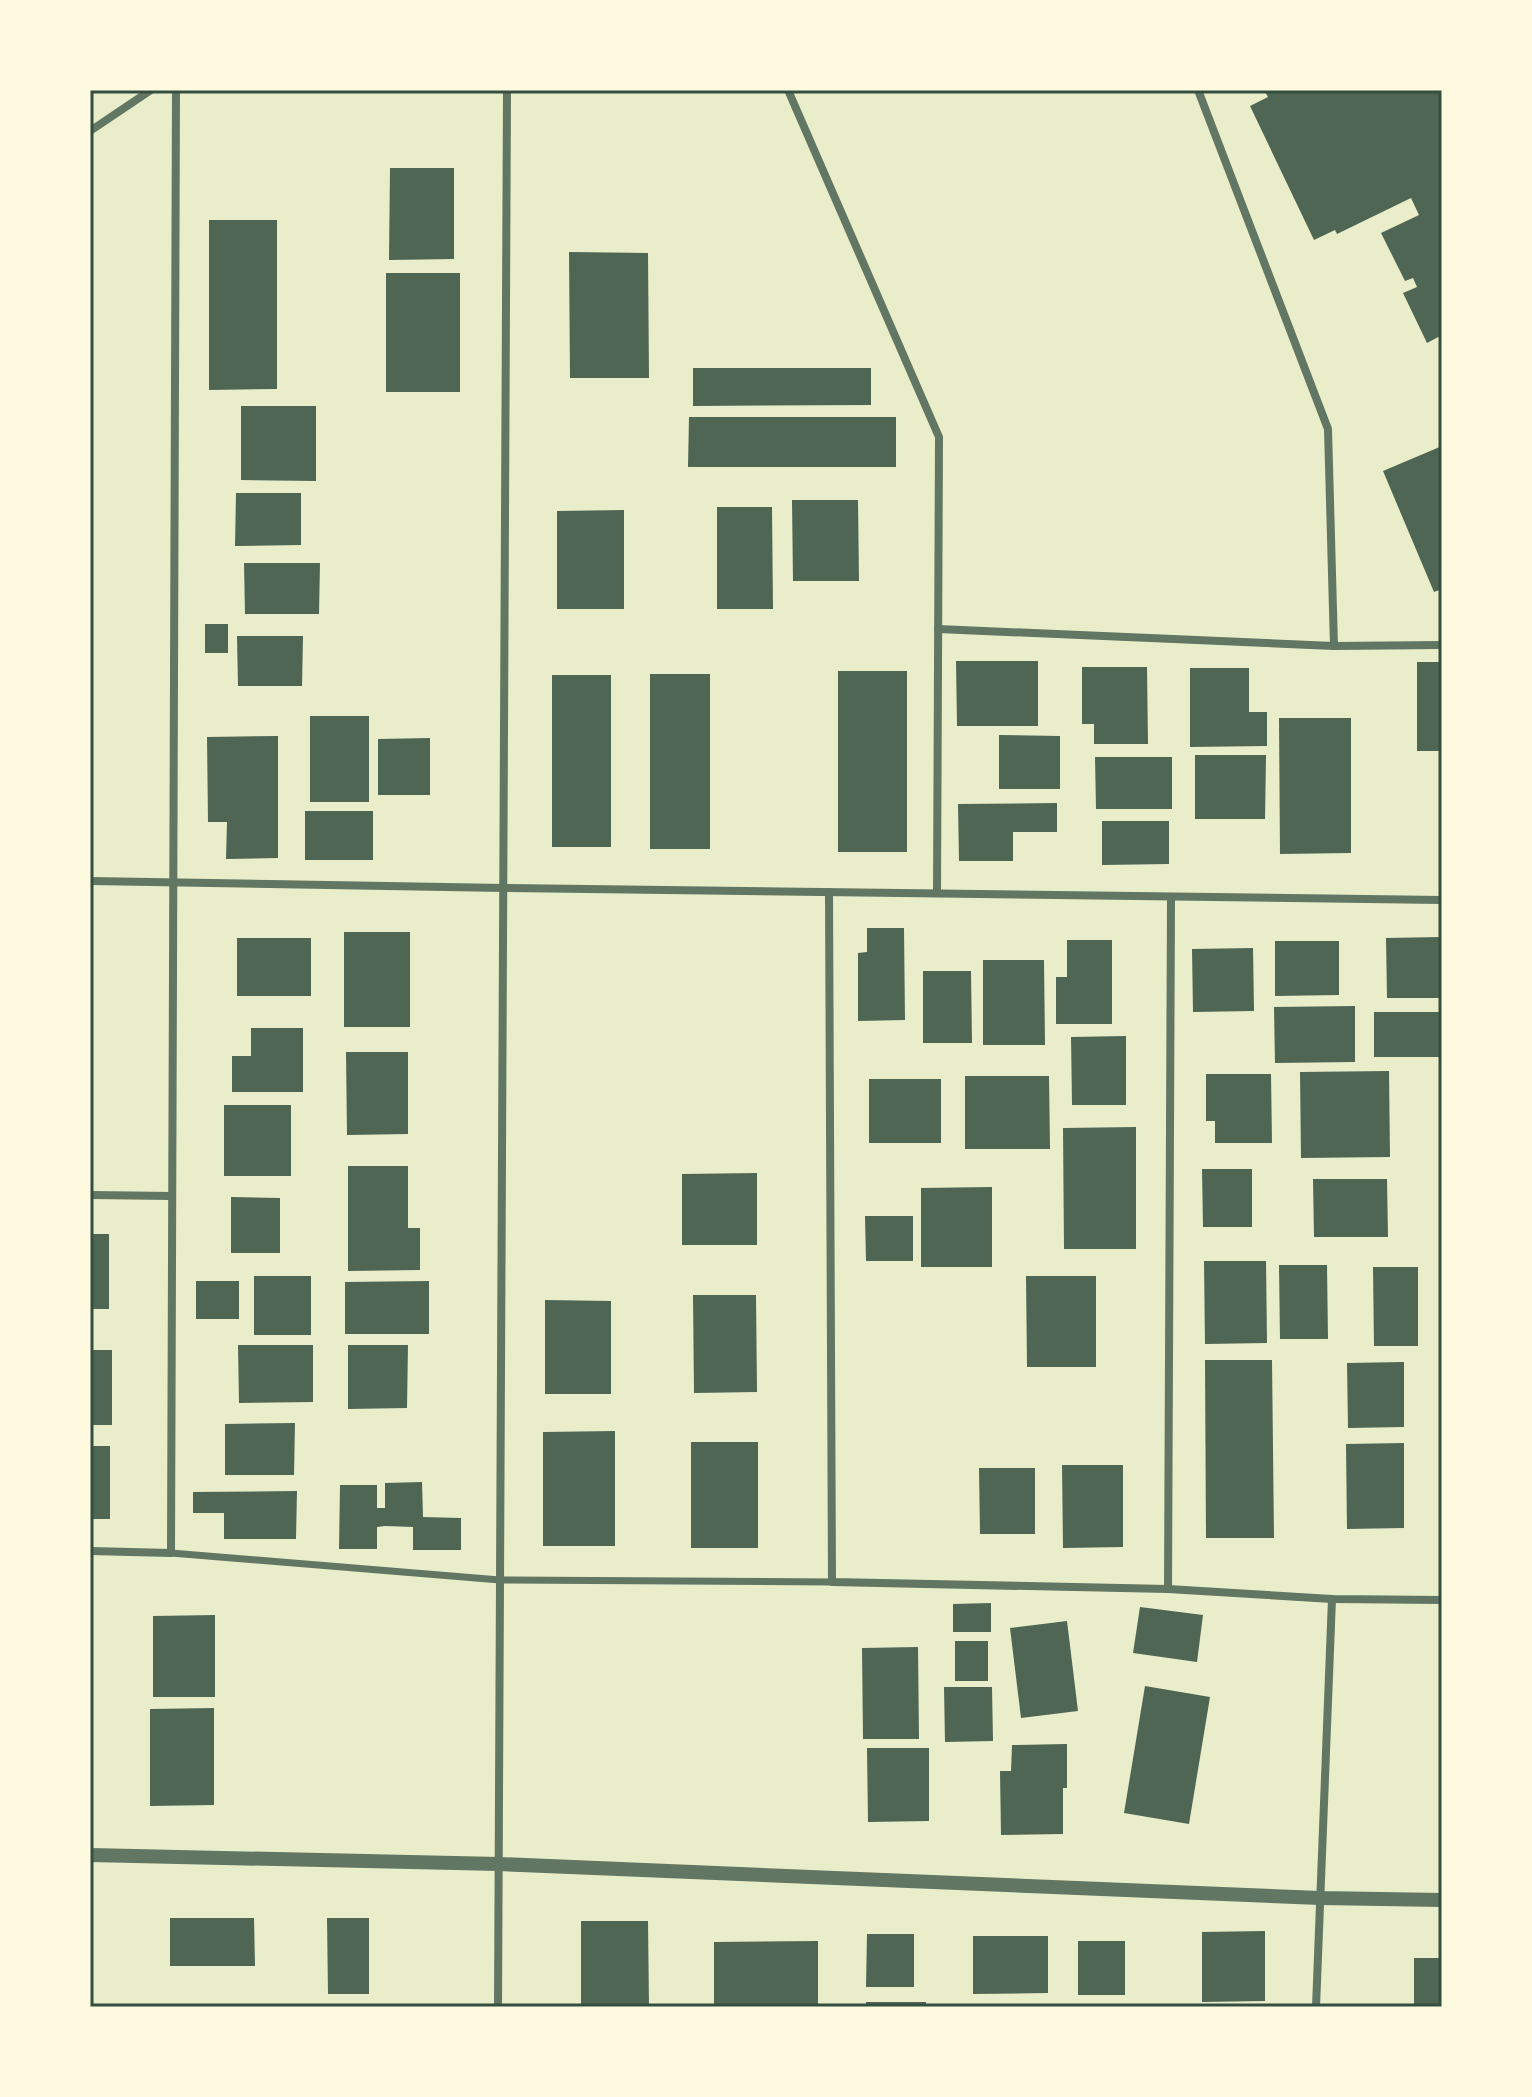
<svg xmlns="http://www.w3.org/2000/svg" width="1532" height="2097" font-family="Mulish,sans-serif">
	<style>
		.building { fill: #4f6655 }
		.lines { fill: none; stroke-linecap: round; stroke-linejoin: round }
		.pedestrian { stroke: #617663; stroke-width: 7 }
		.minor { stroke: #617663; stroke-width: 8 }
		.tertiary { stroke: #617663; stroke-width: 14 }
		.neatline { fill: none; stroke: #344e41; stroke-width: 3 }
	</style>
	<rect width="100%" height="100%" fill="#e9edc9"/>
	<g class="building">
		<polygon points="1264,90 1442,90 1442,335 1427,343 1403,293 1417,287 1413,278 1405,281 1381,233 1419,215 1411,198 1337,234 1335,230 1314,240 1250,106 1268,97"/>
		<polygon points="390,168 454,168 454,259 389,260"/>
		<polygon points="209,220 277,220 277,389 209,390"/>
		<polygon points="569,252 648,253 649,378 570,378"/>
		<rect x="386" y="273" width="74" height="119"/>
		<polygon points="693,368 871,368 871,405 693,406"/>
		<polygon points="241,406 316,406 316,481 241,480"/>
		<polygon points="689,417 896,417 896,467 688,467"/>
		<polygon points="1442,446 1442,589 1434,592 1383,471"/>
		<polygon points="236,493 301,493 301,545 235,546"/>
		<polygon points="792,500 858,500 859,581 793,581"/>
		<polygon points="717,507 772,507 773,609 717,609"/>
		<polygon points="624,510 624,609 557,609 557,511"/>
		<polygon points="244,563 320,563 319,614 245,614"/>
		<rect x="205" y="624" width="23" height="29"/>
		<polygon points="237,636 303,636 302,686 238,686"/>
		<polygon points="956,661 1038,661 1038,726 957,726"/>
		<rect x="1417" y="662" width="25" height="89"/>
		<polygon points="1082,667 1147,667 1148,744 1094,744 1094,724 1082,724"/>
		<polygon points="1190,668 1249,668 1249,712 1267,712 1267,746 1190,747"/>
		<rect x="838" y="671" width="69" height="181"/>
		<rect x="650" y="674" width="60" height="175"/>
		<rect x="552" y="675" width="59" height="172"/>
		<rect x="310" y="716" width="59" height="86"/>
		<polygon points="1279,718 1351,718 1351,853 1280,854"/>
		<polygon points="999,735 1060,736 1060,789 999,789"/>
		<polygon points="278,736 278,858 226,859 227,822 208,822 207,737"/>
		<polygon points="430,738 430,795 378,795 378,739"/>
		<polygon points="1195,755 1266,755 1265,819 1195,819"/>
		<polygon points="1095,757 1172,757 1172,809 1096,809"/>
		<polygon points="1057,803 1057,832 1013,832 1013,861 959,861 958,804"/>
		<rect x="305" y="811" width="68" height="49"/>
		<polygon points="1102,821 1169,821 1169,864 1102,865"/>
		<polygon points="867,928 904,928 905,1020 858,1021 858,953 867,952"/>
		<rect x="344" y="932" width="66" height="95"/>
		<polygon points="1441,937 1441,998 1387,998 1386,938"/>
		<rect x="237" y="938" width="74" height="58"/>
		<polygon points="1067,940 1112,940 1112,1024 1056,1024 1056,977 1067,977"/>
		<polygon points="1275,941 1339,941 1339,995 1275,996"/>
		<polygon points="1253,948 1254,1011 1193,1012 1192,949"/>
		<polygon points="983,960 1044,960 1045,1045 983,1045"/>
		<polygon points="923,971 971,971 972,1043 923,1043"/>
		<polygon points="1355,1006 1355,1062 1275,1063 1274,1007"/>
		<rect x="1374" y="1012" width="68" height="45"/>
		<polygon points="251,1028 303,1028 303,1092 232,1092 232,1056 251,1056"/>
		<polygon points="1126,1036 1126,1105 1072,1105 1071,1037"/>
		<polygon points="346,1052 408,1052 408,1134 347,1135"/>
		<polygon points="1389,1071 1390,1157 1301,1158 1300,1072"/>
		<polygon points="1206,1074 1271,1074 1272,1143 1215,1143 1215,1121 1206,1121"/>
		<polygon points="965,1076 1049,1076 1050,1149 965,1149"/>
		<rect x="869" y="1079" width="72" height="64"/>
		<rect x="224" y="1105" width="67" height="71"/>
		<polygon points="1136,1127 1136,1249 1064,1249 1063,1128"/>
		<polygon points="348,1166 408,1166 408,1228 420,1228 420,1270 348,1271"/>
		<polygon points="1202,1169 1252,1169 1252,1227 1203,1227"/>
		<polygon points="757,1173 757,1245 682,1245 682,1174"/>
		<polygon points="1313,1179 1387,1179 1388,1237 1314,1237"/>
		<polygon points="992,1187 992,1267 921,1267 921,1188"/>
		<polygon points="231,1197 280,1198 280,1253 231,1253"/>
		<polygon points="865,1216 913,1216 913,1261 866,1261"/>
		<rect x="90" y="1234" width="19" height="75"/>
		<polygon points="1204,1261 1266,1261 1267,1343 1205,1344"/>
		<polygon points="1279,1265 1327,1265 1328,1339 1280,1339"/>
		<polygon points="1373,1267 1418,1267 1418,1346 1374,1346"/>
		<rect x="254" y="1276" width="57" height="59"/>
		<polygon points="1026,1276 1096,1276 1096,1367 1027,1367"/>
		<rect x="196" y="1281" width="43" height="38"/>
		<polygon points="429,1281 429,1334 345,1334 345,1282"/>
		<polygon points="693,1295 756,1295 757,1392 694,1393"/>
		<polygon points="545,1300 611,1301 611,1394 545,1394"/>
		<polygon points="238,1345 313,1345 313,1402 239,1403"/>
		<polygon points="348,1345 408,1345 407,1408 348,1409"/>
		<rect x="90" y="1350" width="22" height="75"/>
		<polygon points="1205,1360 1272,1360 1274,1538 1206,1538"/>
		<polygon points="1404,1362 1404,1427 1348,1428 1347,1363"/>
		<polygon points="295,1423 294,1475 225,1475 225,1424"/>
		<polygon points="615,1431 615,1546 543,1546 543,1432"/>
		<rect x="691" y="1442" width="67" height="106"/>
		<polygon points="1404,1443 1404,1528 1347,1529 1346,1444"/>
		<rect x="90" y="1446" width="20" height="73"/>
		<polygon points="1062,1465 1123,1465 1123,1547 1063,1548"/>
		<polygon points="979,1468 1035,1468 1035,1534 980,1534"/>
		<polygon points="422,1482 423,1517 461,1518 461,1550 413,1550 413,1527 385,1526 377,1527 377,1549 339,1549 340,1485 377,1485 377,1508 385,1508 385,1483"/>
		<polygon points="297,1491 296,1539 224,1539 224,1513 193,1513 193,1492"/>
		<polygon points="991,1603 991,1632 953,1632 953,1604"/>
		<polygon points="1140,1607 1203,1615 1197,1662 1133,1653"/>
		<polygon points="215,1615 215,1697 153,1697 153,1616"/>
		<polygon points="1067,1621 1078,1711 1021,1718 1010,1628"/>
		<rect x="955" y="1641" width="33" height="40"/>
		<polygon points="918,1647 919,1739 863,1739 862,1648"/>
		<polygon points="1145,1686 1210,1697 1189,1824 1124,1813"/>
		<polygon points="944,1687 992,1687 993,1741 945,1742"/>
		<polygon points="214,1708 214,1805 150,1806 150,1709"/>
		<polygon points="1067,1744 1067,1788 1063,1788 1063,1834 1001,1835 1000,1771 1011,1771 1012,1745"/>
		<polygon points="867,1748 929,1748 929,1821 868,1822"/>
		<polygon points="170,1918 254,1918 255,1966 170,1966"/>
		<polygon points="327,1918 369,1918 369,1994 328,1994"/>
		<polygon points="581,1921 648,1921 649,2007 581,2007"/>
		<polygon points="1265,1931 1265,2001 1202,2002 1202,1932"/>
		<polygon points="867,1934 914,1934 914,1987 866,1987"/>
		<polygon points="973,1936 1048,1936 1048,1993 973,1994"/>
		<polygon points="818,1941 818,2007 714,2007 714,1942"/>
		<rect x="1078" y="1941" width="47" height="54"/>
		<rect x="1414" y="1958" width="28" height="49"/>
		<rect x="866" y="2002" width="60" height="5"/>
	</g>
	<g class="lines">
		<polyline class="pedestrian" points="171,1553 500,1580 832,1582"/>
		<g class="minor">
			<polyline points="788,90 939,437 937,893"/>
			<polyline points="1198,90 1328,429 1334,646"/>
			<polyline points="90,131 151,90"/>
			<polyline points="938,629 1334,646 1442,645"/>
			<polyline points="90,881 504,888 1442,900"/>
			<polyline points="829,892 832,1582 1168,1589 1332,1599 1442,1600"/>
			<polyline points="90,1195 172,1196"/>
			<polyline points="90,1551 171,1553 176,90"/>
			<polyline points="1168,1589 1171,897"/>
			<polyline points="498,2007 507,90"/>
			<polyline points="1316,2007 1332,1599"/>
		</g>
		<polyline class="tertiary" points="90,1855 499,1864 1320,1898 1442,1900"/>
	</g>
	<rect width="1532" height="2097" fill="none" stroke="#fefae0" stroke-width="184"/>
	<rect x="92" y="92" width="1348" height="1913" class="neatline"/>
</svg>
